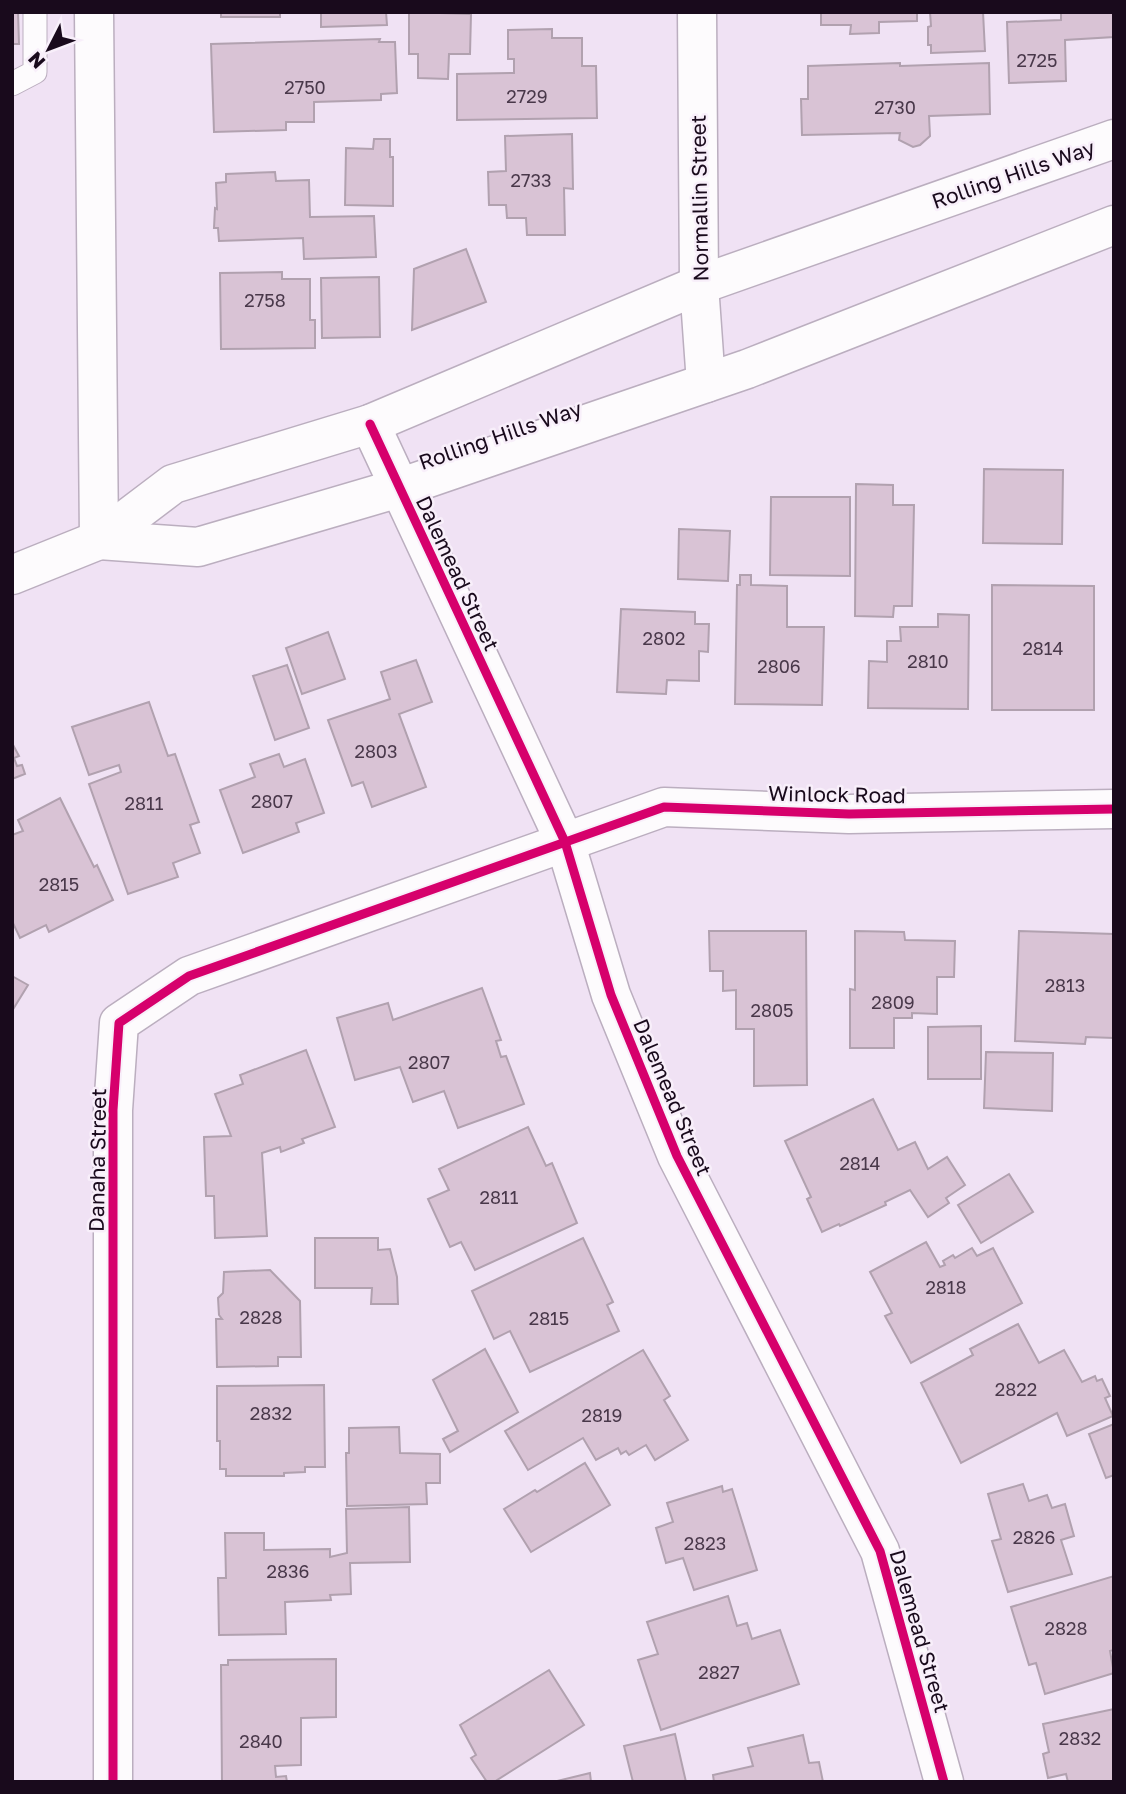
<svg xmlns="http://www.w3.org/2000/svg" width="1126" height="1794" font-family="'Golos Text',sans-serif">
	<style>
		.building { fill: #d9c3d5; stroke: #b1a1af; stroke-width: 2 }
		.lines { fill: none; stroke-linecap: round; stroke-linejoin: round }
		.lane-casing { stroke: #bbaebf; stroke-width: 25 }
		.street-casing { stroke: #bbaebf; stroke-width: 41 }
		.secondary-casing { stroke: #bbaebf; stroke-width: 41 }
		.lane { stroke: #fdfbfd; stroke-width: 23 }
		.street { stroke: #fdfbfd; stroke-width: 38 }
		.secondary { stroke: #fdfbfd; stroke-width: 38 }
		.cycleway-casing { stroke: #f8effa; stroke-width: 13 }
		.cycleway { stroke: #d6006c; stroke-width: 9 }
		.labels { text-anchor: middle; dominant-baseline: central; stroke-width: 5; stroke-linejoin: round; paint-order: stroke }
		.number-label { font-size: 18px; fill: #49384a }
		.street-label { font-size: 21px; fill: #190a1c; stroke: #f8effa }
	</style>
	<rect width="100%" height="100%" fill="#f0e2f4"/>
	<g class="building">
		<polygon points="12,12 18,12 19,44 12,44"/>
		<rect x="221" y="12" width="59" height="5"/>
		<polygon points="321,12 386,12 387,25 321,27"/>
		<polygon points="409,12 471,14 470,54 449,54 448,79 418,78 418,54 409,54"/>
		<polygon points="821,12 917,12 917,21 879,22 879,33 850,34 851,25 821,25"/>
		<polygon points="930,12 983,12 985,51 931,53 931,45 928,45 928,27 931,26"/>
		<polygon points="1061,12 1114,12 1114,37 1065,40 1066,81 1009,83 1007,22 1061,20"/>
		<polygon points="552,29 552,38 582,38 582,66 596,66 597,118 457,120 457,74 514,73 514,59 508,59 508,30"/>
		<polygon points="380,39 379,42 395,42 397,93 381,94 381,100 314,102 314,122 286,122 286,130 214,132 211,44"/>
		<polygon points="900,63 900,66 989,63 990,114 929,116 930,136 920,145 913,147 899,140 900,133 802,135 801,99 808,99 808,66"/>
		<polygon points="572,134 573,189 564,188 565,235 527,235 526,218 507,218 506,205 489,205 488,172 506,171 505,136"/>
		<polygon points="374,139 390,139 390,157 393,157 393,206 345,205 346,148 373,149"/>
		<polygon points="275,172 276,181 309,180 310,217 374,216 376,257 304,259 303,238 219,241 218,228 214,228 215,208 217,209 216,183 226,182 226,174"/>
		<polygon points="466,249 486,302 412,330 414,269"/>
		<polygon points="282,272 282,279 310,279 310,320 315,320 315,348 221,349 220,273"/>
		<polygon points="379,277 380,337 322,338 321,278"/>
		<polygon points="984,469 1063,470 1062,544 983,543"/>
		<polygon points="856,484 893,485 893,505 914,505 912,606 894,606 893,617 855,616"/>
		<polygon points="771,497 850,497 850,576 770,575"/>
		<polygon points="679,529 730,531 728,581 678,579"/>
		<polygon points="740,575 751,575 751,585 787,586 787,627 824,627 822,705 735,704 737,585 740,585"/>
		<polygon points="992,585 1094,586 1094,710 992,710"/>
		<polygon points="621,609 695,612 695,624 709,624 708,652 699,651 699,681 667,680 666,694 617,692"/>
		<polygon points="938,614 969,615 968,709 868,708 869,661 887,662 887,641 901,641 900,627 938,627"/>
		<polygon points="328,632 345,679 302,694 286,648"/>
		<polygon points="416,660 432,702 399,714 426,787 372,807 363,782 352,786 328,720 390,699 381,672"/>
		<polygon points="287,665 309,728 275,740 253,676"/>
		<polygon points="149,702 168,756 175,754 199,822 190,825 200,853 173,863 178,877 128,894 89,784 121,772 119,765 89,775 72,727"/>
		<polygon points="12,743 19,756 14,758 17,766 22,765 25,774 12,779"/>
		<polygon points="279,754 284,767 305,759 324,813 296,823 299,832 243,853 220,790 255,777 250,764"/>
		<polygon points="60,798 94,867 97,865 113,900 49,932 46,925 20,938 12,921 12,835 23,831 18,820"/>
		<polygon points="709,931 806,931 807,1085 754,1086 754,1029 736,1029 736,990 723,991 723,971 710,971"/>
		<polygon points="855,931 904,932 905,940 955,941 954,977 937,977 937,1014 912,1013 912,1018 894,1018 894,1048 850,1048 850,989 855,990"/>
		<polygon points="1019,931 1114,934 1114,1038 1086,1037 1085,1044 1015,1041"/>
		<polygon points="12,976 28,985 12,1011"/>
		<polygon points="482,988 501,1040 496,1041 501,1057 506,1056 524,1104 458,1128 444,1091 413,1102 400,1067 355,1080 337,1018 388,1003 393,1020"/>
		<polygon points="981,1026 981,1079 928,1079 928,1027"/>
		<polygon points="306,1050 335,1127 302,1139 304,1143 281,1152 280,1147 262,1153 267,1236 215,1238 214,1196 206,1196 204,1137 231,1136 215,1094 243,1084 240,1075"/>
		<polygon points="986,1052 1053,1053 1052,1111 984,1108"/>
		<polygon points="873,1099 898,1150 915,1142 928,1169 947,1157 965,1185 946,1198 949,1203 928,1217 910,1190 885,1202 886,1205 840,1226 839,1224 822,1232 807,1199 811,1197 785,1141"/>
		<polygon points="528,1127 546,1166 552,1163 577,1223 475,1270 461,1242 450,1247 428,1199 449,1190 439,1169"/>
		<polygon points="1009,1174 1033,1212 981,1243 958,1205"/>
		<polygon points="315,1238 378,1238 378,1250 390,1249 397,1277 398,1304 371,1304 372,1288 315,1288"/>
		<polygon points="583,1238 613,1302 607,1305 619,1331 530,1372 510,1331 494,1339 472,1291"/>
		<polygon points="926,1242 940,1267 945,1265 943,1261 953,1255 955,1258 972,1248 977,1256 993,1248 1022,1303 911,1363 885,1316 892,1313 870,1272"/>
		<polygon points="270,1270 300,1301 301,1357 278,1357 278,1366 217,1367 216,1319 222,1319 219,1315 218,1298 223,1293 224,1272"/>
		<polygon points="1018,1324 1039,1363 1064,1350 1082,1382 1095,1376 1097,1381 1102,1379 1110,1396 1105,1398 1113,1416 1067,1436 1057,1413 961,1463 921,1383 973,1355 970,1349"/>
		<polygon points="485,1349 518,1412 450,1452 443,1439 458,1431 433,1380"/>
		<polygon points="643,1350 670,1396 664,1400 688,1440 655,1460 646,1445 629,1455 626,1451 621,1454 618,1448 596,1460 583,1438 528,1470 505,1431"/>
		<polygon points="324,1385 325,1467 305,1467 305,1472 284,1473 284,1476 226,1476 226,1469 220,1469 220,1441 217,1441 217,1386"/>
		<polygon points="1114,1424 1114,1475 1106,1478 1089,1434"/>
		<polygon points="399,1427 400,1453 440,1454 440,1483 426,1483 427,1504 347,1506 346,1453 349,1453 349,1428"/>
		<polygon points="585,1463 610,1505 531,1552 504,1509 535,1490 537,1492"/>
		<polygon points="1023,1484 1029,1501 1047,1495 1052,1508 1065,1504 1074,1536 1061,1540 1072,1574 1008,1592 992,1541 1001,1539 988,1494"/>
		<polygon points="722,1486 723,1492 732,1489 757,1570 694,1590 683,1558 666,1563 656,1528 673,1522 667,1503"/>
		<polygon points="409,1507 410,1562 350,1563 351,1594 330,1595 331,1600 285,1602 286,1634 219,1635 218,1578 226,1578 225,1533 264,1533 264,1550 330,1549 330,1557 347,1553 346,1509"/>
		<polygon points="1114,1576 1114,1650 1110,1651 1114,1673 1045,1694 1036,1663 1029,1665 1011,1607"/>
		<polygon points="728,1596 737,1626 747,1623 752,1639 780,1630 799,1684 661,1730 638,1660 658,1654 647,1622"/>
		<polygon points="336,1659 336,1717 301,1718 301,1765 275,1766 276,1777 286,1776 287,1782 222,1782 221,1665 228,1665 228,1660"/>
		<polygon points="549,1670 584,1725 494,1782 487,1782 471,1758 476,1755 460,1725"/>
		<polygon points="1114,1709 1114,1782 1068,1782 1066,1774 1048,1778 1043,1754 1049,1752 1043,1724"/>
		<polygon points="675,1734 686,1782 633,1782 624,1746"/>
		<polygon points="803,1735 809,1763 819,1762 823,1782 714,1782 713,1775 753,1766 748,1748"/>
		<polygon points="590,1773 591,1782 553,1782"/>
	</g>
	<g class="lines">
		<g class="lane-casing">
			<polyline id="lane" points="12,84 35,72 35,12"/>
		</g>
		<g class="street-casing">
			<g id="street">
				<polyline points="94,12 99,540"/>
				<polyline points="697,12 699,285 706,383"/>
				<polyline points="370,424 565,842 611,995 677,1156 880,1551 944,1782"/>
				<polyline points="113,1782 113,1110 119,1023 189,976 664,807 849,814 1114,809"/>
			</g>
		</g>
		<g class="secondary-casing">
			<g id="secondary">
				<polyline points="99,540 198,547 399,488 747,369 1114,225"/>
				<polyline points="12,575 99,540 173,484 370,424 699,285 1114,139"/>
			</g>
		</g>
		<use href="#lane" class="lane"/>
		<use href="#street" class="street"/>
		<use href="#secondary" class="secondary"/>
		<g class="cycleway-casing">
			<g id="cycleway">
				<polyline points="370,424 565,842 611,995 677,1156 880,1551 944,1782"/>
				<polyline points="113,1782 113,1110 119,1023 189,976 664,807 849,814 1114,809"/>
			</g>
		</g>
		<use href="#cycleway" class="cycleway"/>
	</g>
	<g class="labels">
		<g class="number-label">
			<text x="1037" y="60">2725</text>
			<text x="305" y="87">2750</text>
			<text x="527" y="96">2729</text>
			<text x="895" y="107">2730</text>
			<text x="531" y="180">2733</text>
			<text x="265" y="300">2758</text>
			<text x="664" y="638">2802</text>
			<text x="1043" y="648">2814</text>
			<text x="928" y="661">2810</text>
			<text x="779" y="666">2806</text>
			<text x="376" y="751">2803</text>
			<text x="272" y="801">2807</text>
			<text x="144" y="803">2811</text>
			<text x="59" y="884">2815</text>
			<text x="1065" y="985">2813</text>
			<text x="893" y="1002">2809</text>
			<text x="772" y="1010">2805</text>
			<text x="429" y="1062">2807</text>
			<text x="860" y="1163">2814</text>
			<text x="499" y="1197">2811</text>
			<text x="946" y="1287">2818</text>
			<text x="261" y="1317">2828</text>
			<text x="549" y="1318">2815</text>
			<text x="1016" y="1389">2822</text>
			<text x="271" y="1413">2832</text>
			<text x="602" y="1415">2819</text>
			<text x="1034" y="1537">2826</text>
			<text x="705" y="1543">2823</text>
			<text x="288" y="1571">2836</text>
			<text x="1066" y="1628">2828</text>
			<text x="719" y="1672">2827</text>
			<text x="1080" y="1738">2832</text>
			<text x="261" y="1741">2840</text>
		</g>
		<g class="street-label">
			<text transform="translate(1013 174) rotate(-19)">Rolling Hills Way</text>
			<text transform="translate(699 198) rotate(-91)">Normallin Street</text>
			<text transform="translate(500 435) rotate(-19)">Rolling Hills Way</text>
			<text transform="translate(458 573) rotate(65)">Dalemead Street</text>
			<text transform="translate(837 794) rotate(1)">Winlock Road</text>
			<text transform="translate(673 1097) rotate(67)">Dalemead Street</text>
			<text transform="translate(97 1160) rotate(-89)">Danaha Street</text>
			<text transform="translate(920 1631) rotate(74)">Dalemead Street</text>
		</g>
	</g>
	<rect width="1126" height="1794" fill="none" stroke="#190a1c" stroke-width="28"/>
	<g transform="translate(49 49) rotate(228)" stroke="#f8effa" stroke-width="5" paint-order="stroke">
	<path d="M0-5L12 26L0 18L-12 26Z" fill="#190a1c"/>
	<text y="-10" font-size="19" font-weight="bold" text-anchor="middle" fill="#190a1c">N</text>
	</g>
</svg>
